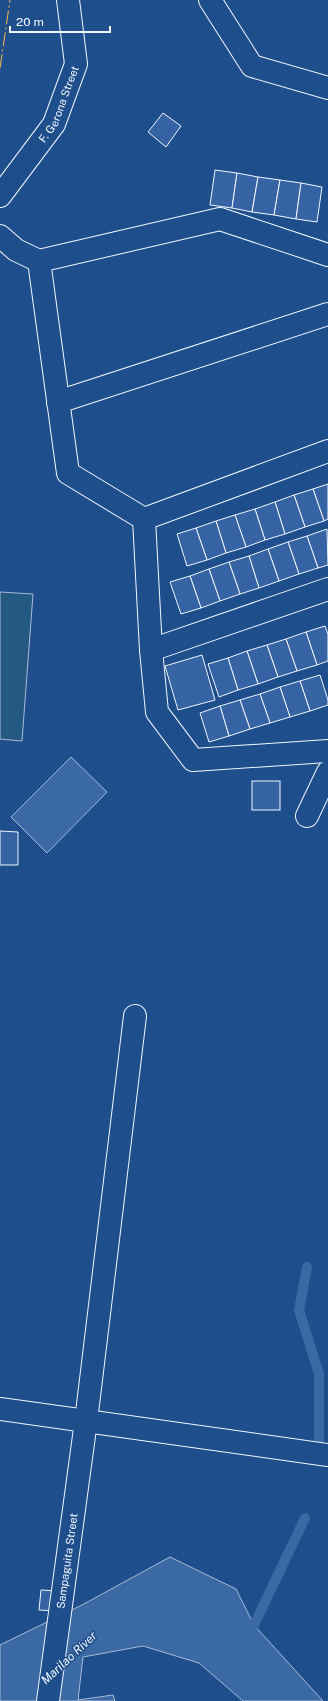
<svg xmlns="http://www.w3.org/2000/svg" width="328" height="1701" font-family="'Public Sans',sans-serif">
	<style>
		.green { fill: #245a82; stroke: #a8bbd7 }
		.water { fill: #3b69a3; stroke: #a8bbd7 }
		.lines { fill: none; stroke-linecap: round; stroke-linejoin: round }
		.stream { stroke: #3b69a3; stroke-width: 10 }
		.building { fill: #3563a3; stroke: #f2f6ff }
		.minor-casing { stroke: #f2f6ff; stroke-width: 24 }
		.tertiary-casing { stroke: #f2f6ff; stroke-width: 24 }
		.minor { stroke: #1f4e8c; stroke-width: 22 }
		.tertiary { stroke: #1f4e8c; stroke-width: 22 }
		.power { stroke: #ffb74d; stroke-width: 1; stroke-dasharray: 14 3 2 3; stroke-linecap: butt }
		.labels { text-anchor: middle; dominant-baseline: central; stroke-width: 3; stroke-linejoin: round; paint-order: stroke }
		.street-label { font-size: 11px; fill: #f2f6ff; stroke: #1f4e8c }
		.water-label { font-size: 12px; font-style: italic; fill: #f2f6ff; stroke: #1f4e8c }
	</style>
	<rect width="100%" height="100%" fill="#1f4e8c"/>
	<polygon class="green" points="0,592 33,594 22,741 0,739"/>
	<g class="water">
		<polygon points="71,757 107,792 47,853 11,817"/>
		<polygon points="170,1557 236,1589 254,1625 323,1701 243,1701 199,1663 143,1646 83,1657 78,1700 113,1695 115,1701 0,1701 0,1645 82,1605"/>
	</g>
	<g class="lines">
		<g class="stream">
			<polyline points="307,1267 299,1310 319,1374 319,1448"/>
			<polyline points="245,1635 254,1625 305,1518"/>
		</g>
	</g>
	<g class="building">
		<polygon points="163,113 181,126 166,147 148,132"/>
		<polygon points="215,170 237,173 232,208 210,205"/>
		<polygon points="237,173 258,177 252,212 232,208"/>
		<polygon points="258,177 280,180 274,215 252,212"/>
		<polygon points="280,180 301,183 296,219 274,215"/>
		<polygon points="301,183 322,187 317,222 296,219"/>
		<polygon points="328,484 328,519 324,521 313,489"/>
		<polygon points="313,489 324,521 305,527 294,495"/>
		<polygon points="294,495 305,527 285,534 275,502"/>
		<polygon points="275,502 285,534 265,540 255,509"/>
		<polygon points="255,509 265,540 246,547 235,515"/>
		<polygon points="235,515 246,547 226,553 216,521"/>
		<polygon points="216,521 226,553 207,560 196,528"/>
		<polygon points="196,528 207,560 187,566 177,534"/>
		<polygon points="327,529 328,565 318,568 307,536"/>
		<polygon points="307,536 318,568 299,574 288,542"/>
		<polygon points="288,542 299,574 279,581 268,549"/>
		<polygon points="268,549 279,581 259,588 249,556"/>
		<polygon points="249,556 259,588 240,594 229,562"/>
		<polygon points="229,562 240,594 220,601 209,569"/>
		<polygon points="209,569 220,601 201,608 190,576"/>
		<polygon points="190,576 201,608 181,614 170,582"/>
		<polygon points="325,626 328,634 328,661 317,665 306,632"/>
		<polygon points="306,632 317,665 297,671 286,639"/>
		<polygon points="286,639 297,671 278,677 267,645"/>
		<polygon points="267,645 278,677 258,684 247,651"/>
		<polygon points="247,651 258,684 238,690 228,658"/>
		<polygon points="202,655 215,700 178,710 165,666"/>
		<polygon points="228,658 238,690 219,697 208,664"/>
		<polygon points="320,675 328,700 328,705 310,711 300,681"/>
		<polygon points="300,681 310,711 290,717 280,687"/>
		<polygon points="280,687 290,717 270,723 260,694"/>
		<polygon points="260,694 270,723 250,729 240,700"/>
		<polygon points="240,700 250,729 229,736 220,706"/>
		<polygon points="220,706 229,736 209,742 200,713"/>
		<rect x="252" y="781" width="28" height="29"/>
		<polygon points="0,831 18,832 18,865 0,865"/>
		<polygon points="41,1590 58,1591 55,1611 39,1610"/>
	</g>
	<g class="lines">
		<g class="minor-casing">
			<g id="minor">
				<polyline points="210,0 252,66 328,88"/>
				<path id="s1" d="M 0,196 L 54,124 L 76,64 L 68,0"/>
				<polyline points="0,236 16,250 39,261"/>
				<polyline points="328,255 220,219 39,261 68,473 144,519 151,650 157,712 193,760 328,751"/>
				<polyline points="58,402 328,314"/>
				<polyline points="144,519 328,451"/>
				<polyline points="151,650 328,589"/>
				<polyline points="307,816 328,772"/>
				<polyline points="135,1016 86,1421 328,1455"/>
			</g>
		</g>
		<g class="tertiary-casing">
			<polyline id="tertiary" points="0,1409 86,1421 48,1701"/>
		</g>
		<use href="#minor" class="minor"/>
		<use href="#tertiary" class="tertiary"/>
		<polyline class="power" points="0,68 10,0"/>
	</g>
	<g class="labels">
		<g class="street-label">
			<text stroke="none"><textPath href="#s1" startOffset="110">F. Gerona Street</textPath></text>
			<text transform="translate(67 1561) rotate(-82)">Sampaguita Street</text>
		</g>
		<g class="water-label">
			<text transform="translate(69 1658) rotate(-43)">Marilao River</text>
		</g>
	</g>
	<path d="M10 26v6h100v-6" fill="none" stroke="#f2f6ff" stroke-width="2"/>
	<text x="16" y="26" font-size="12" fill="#f2f6ff" stroke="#1f4e8c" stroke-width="3" paint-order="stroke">20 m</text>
</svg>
